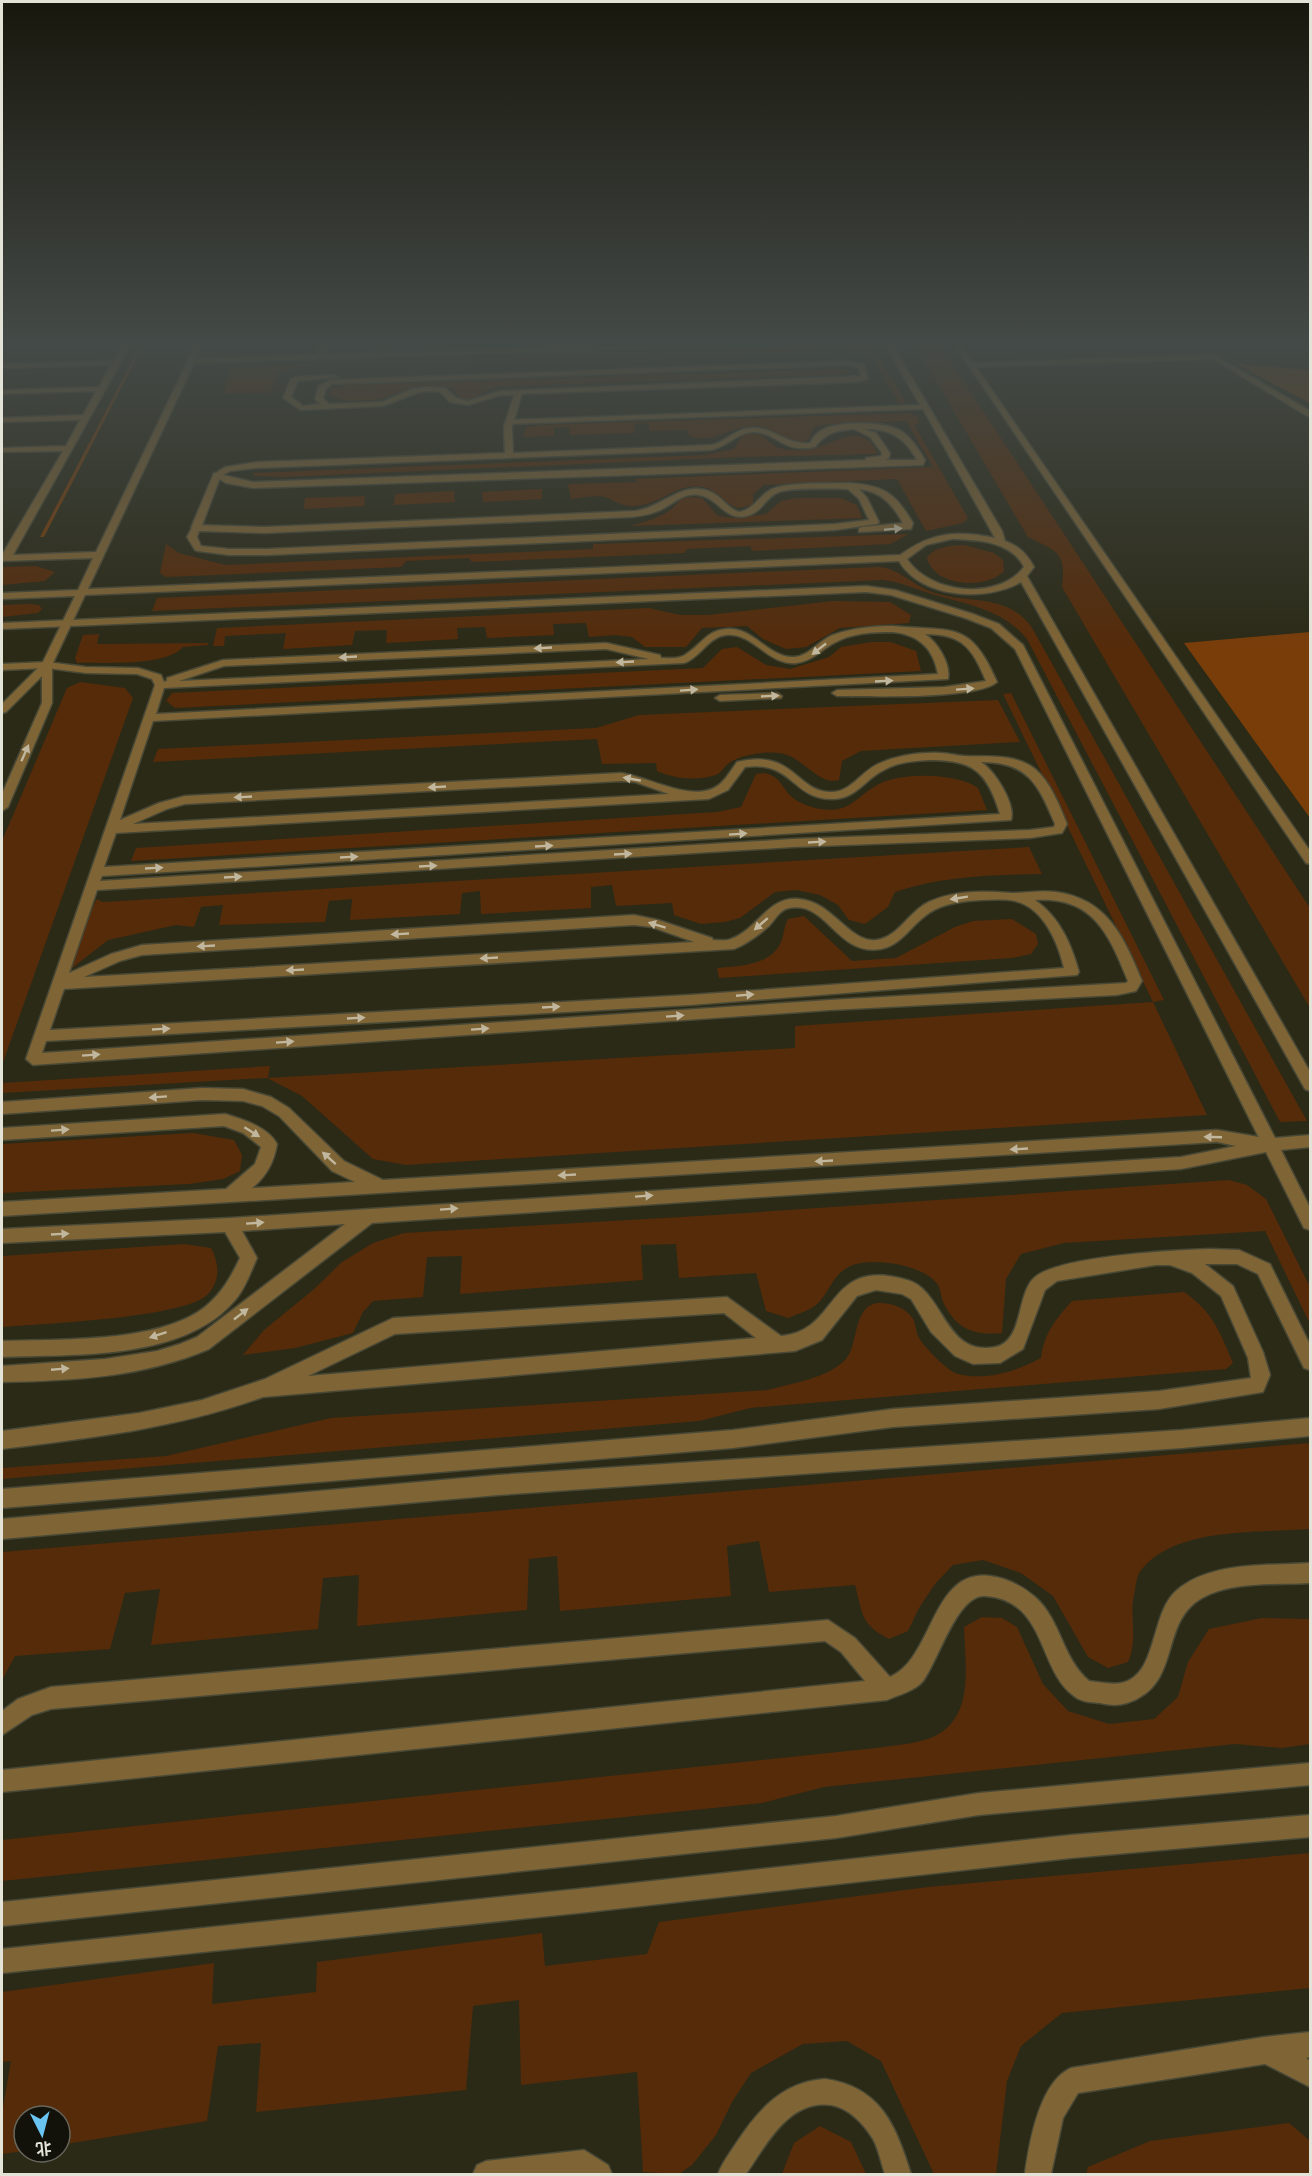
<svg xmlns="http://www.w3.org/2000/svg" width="1312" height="2176" font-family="'Alegreya Sans','Noto Sans SC',sans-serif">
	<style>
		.green { fill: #552b0a }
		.forest { fill: #793d0a }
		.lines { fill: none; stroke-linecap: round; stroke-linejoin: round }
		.service-casing { stroke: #484836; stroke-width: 3 }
		.minor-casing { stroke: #484836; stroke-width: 3 }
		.service { fill: #7f6435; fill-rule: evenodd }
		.minor { fill: #7f6435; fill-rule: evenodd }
		.oneway { fill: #c0b79e }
	</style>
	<rect width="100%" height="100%" fill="#2b2a17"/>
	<g class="green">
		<path d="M 914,344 L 939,344 L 1310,908 L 1310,1008 L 1062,587 C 1066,552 1058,552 1028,537 Z"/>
		<polygon points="873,345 906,403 899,404 868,349 300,366 297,369 279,371 270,393 223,394 232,367"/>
		<path d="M 842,369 L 854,372 L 836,375 L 511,386 C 504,386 497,386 490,389 C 478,394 473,404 458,396 L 453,388 L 419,386 L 376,400 L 345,401 L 329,395 L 332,389 L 345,385 Z"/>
		<path d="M 908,413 L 917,416 L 920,422 L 915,426 L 968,518 L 963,523 L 926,531 L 897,479 L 764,485 L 753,494 L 753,505 L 738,508 C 725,504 718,490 703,487 C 679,482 664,501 642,505 C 628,508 619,504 608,498 C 600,494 580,498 571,499 L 568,484 L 638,482 L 634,479 L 933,467 L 906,421 L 823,425 L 814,427 L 809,439 C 791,451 775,428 757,426 C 729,425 717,445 689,436 L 687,430 L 650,431 L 648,423 L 634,424 L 635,433 L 570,435 L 569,427 L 554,428 L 554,436 L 523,437 L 526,427 L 540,425 Z"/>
		<path d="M 750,434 L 761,435 C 770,441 772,447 784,449 C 795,452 810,450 821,446 C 841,439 863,424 877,452 L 877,454 L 742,457 L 283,477 L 254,476 L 253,473 L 705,455 L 734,449 L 743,435 Z"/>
		<polygon points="542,489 542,499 483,502 482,492"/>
		<polygon points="454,491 455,502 394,505 395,494"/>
		<polygon points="365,496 364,506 304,509 305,498"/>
		<path d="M 690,497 L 702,498 L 718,516 L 734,518 L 766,514 L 781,501 L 796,498 L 841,498 L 857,505 L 862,518 L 631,526 C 652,519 667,517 681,499 Z"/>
		<polygon points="909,534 890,544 753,551 750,546 687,549 685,553 472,562 469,558 406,561 401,567 166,577 160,573 166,544 179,553 225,565 593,549 593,544"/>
		<path d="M 964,545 L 994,553 L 1003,560 L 1004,571 C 986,590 934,587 927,558 C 935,546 950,546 964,545 Z"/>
		<polygon points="36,566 55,572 45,581 2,585 2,567"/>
		<path d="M 877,567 C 898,567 912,585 932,592 C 968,605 1004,592 1031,626 L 1307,1121 L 1280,1122 L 1027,639 C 1004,610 966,604 932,594 C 915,589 901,582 883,580 L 152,611 L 157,598 Z"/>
		<polygon points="833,601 890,602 911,615 909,623 840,628 806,647 786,649 763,639 747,626 702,628 686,647 645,647 632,637 615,635 589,637 586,623 553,624 554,635 487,638 485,627 457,628 458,639 386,643 387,630 355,631 352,645 283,649 286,633 225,636 224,646 213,646 217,628 649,608 680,615 708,615"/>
		<polygon points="27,604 39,605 42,609 38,613 2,617 2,605"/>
		<path d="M 99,634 L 97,644 L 208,643 L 208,645 L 183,647 C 165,667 104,662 77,663 L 75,658 L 83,635 Z"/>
		<polygon points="871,642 891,642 916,651 921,671 175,708 166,701 172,693 703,668 722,649 737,647 766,665 790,669 829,657 841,647"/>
		<polygon points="80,682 125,688 133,698 2,1065 2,841 67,688"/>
		<polygon points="1011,693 1164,1000 1153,1002 1207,1115 406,1165 373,1159 302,1096 267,1078 2,1093 2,1083 270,1066 268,1078 795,1048 795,1026 1153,1002 1003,694"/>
		<path d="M 998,700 L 1020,742 L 861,751 L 842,761 L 839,780 C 819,786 806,760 784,754 C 769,750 742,754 729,763 C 725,766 721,773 716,775 C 696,781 675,779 657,771 L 656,763 L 602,764 L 597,739 L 153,762 L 158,749 L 596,728 L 639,715 Z"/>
		<path d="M 765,773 C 779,777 780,783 788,793 C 795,802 811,808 821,809 C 851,814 857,795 879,784 C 902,772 957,773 978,788 L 987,810 L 131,861 L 136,848 L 717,812 L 741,807 L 756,774 Z"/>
		<path d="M 1029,847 L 1042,874 C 994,875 942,876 895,892 L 888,907 L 865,924 L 849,920 L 838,905 L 820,895 L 796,890 L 775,892 L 740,918 L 725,922 L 701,924 L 674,915 L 672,903 L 616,906 L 612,885 L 591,887 L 591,908 L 481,914 L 480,891 L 462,893 L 460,914 L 350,920 L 352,899 L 329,901 L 325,922 L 219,925 L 223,905 L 201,907 L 194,927 L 176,925 L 108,940 L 67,972 C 77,947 84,922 97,899 L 103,902 Z"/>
		<path d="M 804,916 L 852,961 L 896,958 L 955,927 L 973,921 L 1012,919 L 1036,934 L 1038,944 L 1031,954 L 1012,958 L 719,978 L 717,968 C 737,966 767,966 779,946 C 784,939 783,928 788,919 Z"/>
		<polygon points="193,1133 234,1140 242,1155 240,1171 223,1179 189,1184 2,1193 2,1144"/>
		<path d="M 1229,1180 L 1247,1185 L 1266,1199 L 1310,1287 L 1310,1324 L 1265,1231 L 1064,1243 L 1021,1254 L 1006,1279 L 1002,1333 C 974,1336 956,1329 943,1302 C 941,1297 941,1290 938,1285 C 925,1265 874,1257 853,1265 C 834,1272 832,1287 820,1301 C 813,1310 797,1314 788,1318 L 766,1311 L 756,1273 L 679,1278 L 676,1244 L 641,1245 L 643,1280 L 460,1294 L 462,1256 L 427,1257 L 423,1297 L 373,1301 L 363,1312 L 353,1333 L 295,1348 L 243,1355 L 264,1330 L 313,1290 L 342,1262 L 373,1243 L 404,1233 L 716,1215 Z"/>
		<path d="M 184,1244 L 211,1248 C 219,1263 221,1280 208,1294 C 187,1318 38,1324 2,1327 L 2,1256 Z"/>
		<path d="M 1184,1292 C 1213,1312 1220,1332 1233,1363 L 1226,1369 L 750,1408 L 699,1421 L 2,1479 L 2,1468 L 166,1456 L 331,1418 L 768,1390 C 792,1383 826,1379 845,1360 C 859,1346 852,1307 877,1303 C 890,1302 906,1307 913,1319 C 916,1324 916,1331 918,1336 C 923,1346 948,1372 958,1374 C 986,1381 1017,1371 1041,1358 C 1044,1333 1056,1319 1072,1301 Z"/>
		<path d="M 1310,1443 L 1310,1529 C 1260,1533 1176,1527 1142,1569 C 1137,1574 1136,1584 1135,1590 C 1128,1615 1139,1638 1128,1662 L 1108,1668 L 1088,1657 L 1053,1596 L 1021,1573 L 983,1560 L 953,1565 L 935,1584 L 919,1608 L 908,1631 L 889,1639 C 860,1624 863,1614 855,1585 L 769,1592 L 759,1541 L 727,1546 L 731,1596 L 560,1611 L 557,1556 L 529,1559 L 527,1610 L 357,1626 L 359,1575 L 323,1578 L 318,1629 L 151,1645 L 160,1589 L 125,1593 L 110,1649 L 15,1656 L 2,1680 L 2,1552 Z"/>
		<path d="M 982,1617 L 1002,1618 L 1017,1627 L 1043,1684 L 1068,1711 L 1109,1724 L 1154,1719 L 1178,1697 L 1188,1662 L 1209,1629 L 1262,1618 L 1310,1619 L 1310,1744 L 1282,1748 L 1235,1744 L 824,1787 L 762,1803 L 2,1881 L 2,1840 L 876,1748 C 894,1745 919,1744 935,1736 C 975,1716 965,1664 964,1627 Z"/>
		<polygon points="1310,1853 1310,1988 1062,2013 1021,2046 1007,2081 996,2174 934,2174 881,2061 847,2041 803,2044 751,2073 732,2102 716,2135 692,2165 679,2174 643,2172 637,2072 521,2085 519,2000 473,2006 466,2090 256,2112 261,2043 218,2046 207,2121 60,2145 60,2116 24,2116 24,2151 2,2154 2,2113 11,2061 2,2062 2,1992 214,1963 212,2004 316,1992 317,1962 542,1933 545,1966 647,1954 659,1922 928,1887"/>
		<polygon points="1289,2123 1310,2141 1310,2174 1086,2174 1088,2167 1150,2141"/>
		<polygon points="820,2126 851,2142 866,2174 782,2174 794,2143"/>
	</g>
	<g class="forest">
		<polygon points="141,344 144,344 44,537 40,537"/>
		<polygon points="1236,364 1310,370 1310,403"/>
		<polygon points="1310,632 1310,818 1184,643"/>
	</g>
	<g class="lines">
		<g class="service-casing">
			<g id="service">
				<polygon points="319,344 327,344 323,357 319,359 315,357"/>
				<path d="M 847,361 L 864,364 L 868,379 L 856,382 L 522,394 L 512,427 L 513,453 L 711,445 C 726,442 735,429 750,428 C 773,426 784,445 810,443 C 812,439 815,435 819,432 C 834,420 885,421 901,431 C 912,438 919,450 925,460 L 923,465 L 253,488 L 226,483 L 213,475 L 225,467 L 257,462 L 505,453 L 504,427 L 514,395 L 501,395 L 468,405 L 450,402 L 440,392 L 428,391 L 417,393 L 383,406 L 301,410 L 283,398 L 291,379 L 295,377 L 334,375 L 338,377 L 298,381 L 291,397 L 303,406 L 320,404 L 315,399 L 319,386 L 330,380 ZM 847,365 L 858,368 L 861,376 L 500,391 L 468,401 L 456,398 L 445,388 L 428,387 L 412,389 L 382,402 L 329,404 L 323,398 L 326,389 L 332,384 ZM 854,429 L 870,437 L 882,453 L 881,456 L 866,458 L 865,460 L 253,482 L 223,475 L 230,471 L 257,468 L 711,450 C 727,447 739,431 755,432 C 779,434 782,453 815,447 C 827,432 836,431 854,429 ZM 864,429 C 890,428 905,438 917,460 L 885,460 L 889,458 L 890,453 L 876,433 Z"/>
				<path d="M 850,483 C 885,486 895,493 913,523 L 911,529 L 859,532 L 859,528 L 862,527 L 903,523 C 892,504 882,492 859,489 L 867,498 L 879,522 L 877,524 L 835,530 L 267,555 L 229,555 L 198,551 L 195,550 L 187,537 L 193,526 L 196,525 L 265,527 L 635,511 C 662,508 683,479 711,492 C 722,497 727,508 739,512 C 757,509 760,491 778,487 C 798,482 828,484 850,483 ZM 848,489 L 859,499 L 869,520 L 835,524 L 267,549 L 229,549 L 201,546 L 197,537 L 199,531 L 265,533 L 631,517 C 640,516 649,515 658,511 C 672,506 682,492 699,495 C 719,498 724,521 747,516 C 763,512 765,497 779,492 C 794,487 831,489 848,489 Z"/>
				<polygon points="866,586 895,590 973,614 999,624 1023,645 1275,1138 1310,1135 1310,1147 1281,1150 1310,1208 1310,1230 1304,1228 1015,649 991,628 965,618 891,595 866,592 2,629 2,623"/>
				<path d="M 893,626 C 952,632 970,619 997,682 C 977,700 868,696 837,696 L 832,693 L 837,690 L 944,687 L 986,681 C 972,648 963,634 925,634 C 938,643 951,664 948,679 L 153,721 L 120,820 L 159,803 L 185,796 L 621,773 C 650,777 696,805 720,784 C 726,779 732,769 737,762 C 795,748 796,793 832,792 C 851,792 862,771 878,764 C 898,755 920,752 941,753 C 949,753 957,756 964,756 C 987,757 1015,753 1035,769 C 1051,783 1059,805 1067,824 L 1062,833 L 1030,838 L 793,847 L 97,890 L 69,973 L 111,954 L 142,945 L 634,915 L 658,920 L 712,938 L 713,940 C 719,940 727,941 731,939 C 758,929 768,896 799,899 C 835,902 851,948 881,939 C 901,933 911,909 931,901 C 956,890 984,891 1011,893 C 1026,893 1041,890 1056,892 C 1108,899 1124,938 1142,981 L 1136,991 L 1117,995 L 830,1010 L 33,1065 L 26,1059 L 155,685 L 152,679 L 137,674 L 86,673 L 47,668 L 2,670 L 2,664 L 47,662 L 86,667 L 138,668 L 161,675 L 164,682 L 167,681 L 167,678 L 223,660 L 606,643 L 660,655 L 661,658 C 667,658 677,659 683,656 C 700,647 705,631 726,629 C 753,626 767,657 793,657 C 809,657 819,640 833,635 C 852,628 873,626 893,626 ZM 893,632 C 919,635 933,648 938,674 L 156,714 L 164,688 L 684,663 C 700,658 708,637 726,635 C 753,632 768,666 797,663 C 812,661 821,650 834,643 C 851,633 873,632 893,632 ZM 606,649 L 649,659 L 179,681 L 224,666 ZM 930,760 C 974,760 987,772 1000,814 L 104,867 L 116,833 L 709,799 L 728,790 L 745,767 C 793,760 792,800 833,799 C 856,799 865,779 884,770 C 898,762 914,761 930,760 ZM 981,762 C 1028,762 1038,784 1055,824 L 1054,827 L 1030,830 L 793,839 L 100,881 L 102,876 L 1011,820 C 1016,804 995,771 981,762 ZM 621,781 L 635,782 L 669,794 L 133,824 L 167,809 L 185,804 ZM 1035,900 C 1093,896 1109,934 1128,981 L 1126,983 L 830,1000 L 42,1053 L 46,1041 L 690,1005 L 1077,975 L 1079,972 C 1071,943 1060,918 1035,900 ZM 968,901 C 983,900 1001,898 1015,901 C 1044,908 1058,943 1064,968 L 690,995 L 50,1030 L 64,989 L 734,949 C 745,945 760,934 769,926 C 775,920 779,910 789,908 C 827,900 837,957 881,949 C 901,945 910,927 925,916 C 937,906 952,903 968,901 ZM 634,925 L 652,927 L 694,942 L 84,977 L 120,961 L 142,955 Z"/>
				<polygon points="777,693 782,696 781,698 720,701 715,698 720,695"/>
				<path d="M 1211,1249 L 1239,1250 L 1270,1264 L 1310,1345 L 1310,1370 L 1304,1368 L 1258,1274 L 1237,1264 L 1205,1264 L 1233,1286 L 1263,1352 L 1270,1375 L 1263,1392 L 1159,1409 L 893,1427 L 733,1448 L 2,1508 L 2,1489 L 733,1430 L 893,1409 L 1159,1391 L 1251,1378 L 1248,1358 L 1221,1296 L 1192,1273 L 1170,1265 L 1156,1265 L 1057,1281 L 1045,1290 L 1023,1349 L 1000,1363 L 973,1364 L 955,1356 L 931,1332 L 911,1299 L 902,1294 L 876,1290 L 857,1296 L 822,1340 L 795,1351 L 263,1397 C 178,1428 91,1438 2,1449 L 2,1431 L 139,1413 L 202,1400 L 265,1379 L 393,1318 L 727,1297 L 781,1336 C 841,1331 825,1256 907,1280 C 944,1290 944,1357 995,1347 C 1024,1341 1016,1295 1034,1278 C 1057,1256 1175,1250 1211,1249 ZM 724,1313 L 756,1338 L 308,1376 L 395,1334 Z"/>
				<polygon points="1310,1418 1310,1436 1182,1448 498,1495 2,1539 2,1519 498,1475 1182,1430"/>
				<path d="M 1310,1563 L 1310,1583 C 1277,1585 1232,1581 1202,1598 C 1158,1623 1183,1685 1127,1703 C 1118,1706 1108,1705 1100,1703 C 1090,1702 1081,1702 1074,1696 C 1037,1669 1047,1600 985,1596 C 957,1594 938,1662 923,1681 C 915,1691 898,1695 887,1700 L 2,1792 L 2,1770 L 865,1681 L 841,1652 L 825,1641 L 51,1709 L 32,1715 L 2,1735 L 2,1711 L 18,1699 L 51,1687 L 828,1620 L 855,1638 L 890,1677 C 934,1658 931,1569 990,1576 C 1007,1578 1022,1586 1035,1597 C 1061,1620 1062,1658 1089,1681 C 1099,1682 1111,1685 1121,1683 C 1158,1676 1150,1614 1176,1591 C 1210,1561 1268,1566 1310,1563 Z"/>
				<polygon points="1310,1763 1310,1785 979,1815 836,1838 2,1926 2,1902 836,1816 979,1793"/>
				<polygon points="1310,1815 1310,1837 1071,1858 588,1912 2,1973 2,1949 588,1888 1071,1835"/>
				<path d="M 1310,2032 L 1310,2057 L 1306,2058 L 1310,2061 L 1310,2087 L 1265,2064 L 1078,2093 L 1063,2118 L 1051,2174 L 1025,2174 C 1029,2144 1039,2082 1071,2068 L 1264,2037 Z"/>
				<path d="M 825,2079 C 881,2087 896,2126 911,2174 L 885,2174 C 881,2163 879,2150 873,2139 C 864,2124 849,2108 831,2105 C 789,2099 766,2145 746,2174 L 718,2174 C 722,2163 730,2153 737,2142 C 759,2109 783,2082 825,2079 Z"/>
				<polygon points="584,2150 608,2165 612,2174 473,2174 477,2165 486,2161"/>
			</g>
		</g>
		<g class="minor-casing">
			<g id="minor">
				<path d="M 124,344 L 131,344 L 13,555 L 96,552 L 196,344 L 203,344 L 196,359 L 659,344 L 724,344 L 720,346 L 194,363 L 88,589 L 900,555 C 932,532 956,530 995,538 L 923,409 L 509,424 L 505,422 L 509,420 L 920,405 L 885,344 L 892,344 L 1002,531 L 1005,541 C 1019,546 1027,554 1034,567 L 1027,576 L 1310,1072 L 1310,1091 L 1305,1089 L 1021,582 C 987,602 921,599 899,561 L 85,595 L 52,665 L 52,703 L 8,807 L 2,811 L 2,794 L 42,703 L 42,676 L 6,712 L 2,713 L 2,704 L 42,664 L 75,596 L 2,599 L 2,593 L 78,590 L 93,558 L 2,561 L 2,555 L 63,451 L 2,452 L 2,448 L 66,446 L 80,420 L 2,422 L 2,418 L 83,415 L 96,391 L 2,394 L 2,390 L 99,387 L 111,365 L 2,368 L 2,364 L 114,361 ZM 952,539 C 978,540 1011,541 1024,567 C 998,601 930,594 907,559 L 926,545 Z"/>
				<polygon points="954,344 960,344 973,363 1214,355 1310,411 1310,416 1307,416 1213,359 976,367 1310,851 1310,864 1306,863"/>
				<polygon points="214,473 221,475 201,528 193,530 191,528"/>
				<path d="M 202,1088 L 243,1089 L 271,1097 L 289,1108 L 344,1161 L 383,1180 L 1217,1130 L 1271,1139 L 1277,1141 L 1279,1145 L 1277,1149 L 1271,1151 L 1181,1169 L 372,1223 L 209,1349 C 144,1377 72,1381 2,1382 L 2,1366 L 105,1359 L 157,1351 L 180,1344 L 197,1337 L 345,1224 L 242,1231 L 257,1258 C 251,1271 246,1287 236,1299 C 185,1361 75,1354 2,1357 L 2,1341 C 59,1339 160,1343 205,1307 C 222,1293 231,1277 240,1258 L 225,1232 L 2,1243 L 2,1229 L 230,1218 L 1181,1157 L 1236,1146 L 1217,1142 L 2,1216 L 2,1202 L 226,1189 L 255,1164 L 261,1147 L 243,1133 L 224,1126 L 2,1140 L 2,1128 L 225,1114 C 242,1119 268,1127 277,1144 C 274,1162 267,1176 252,1188 L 355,1182 L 332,1171 L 279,1116 L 262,1106 L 243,1101 L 202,1100 L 2,1114 L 2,1102 Z"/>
			</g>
		</g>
		<use href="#service" class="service"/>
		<use href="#minor" class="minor"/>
	</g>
	<defs><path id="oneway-solid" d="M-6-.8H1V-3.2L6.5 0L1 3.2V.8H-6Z" transform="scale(1.5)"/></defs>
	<g class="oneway">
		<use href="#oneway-solid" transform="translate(893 529) rotate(-5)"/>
		<use href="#oneway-solid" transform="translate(543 648) rotate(177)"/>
		<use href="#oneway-solid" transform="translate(819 649) rotate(142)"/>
		<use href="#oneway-solid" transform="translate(348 657) rotate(177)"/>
		<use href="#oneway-solid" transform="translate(625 662) rotate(177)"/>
		<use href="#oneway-solid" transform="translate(884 681) rotate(-3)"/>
		<use href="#oneway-solid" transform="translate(965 689) rotate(-4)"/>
		<use href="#oneway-solid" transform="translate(689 690) rotate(-4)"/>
		<use href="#oneway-solid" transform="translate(770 696) rotate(-3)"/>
		<use href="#oneway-solid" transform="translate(25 753) rotate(-66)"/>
		<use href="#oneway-solid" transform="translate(632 779) rotate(-170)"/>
		<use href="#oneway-solid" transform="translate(437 787) rotate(177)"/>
		<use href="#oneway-solid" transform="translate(243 797) rotate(177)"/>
		<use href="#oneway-solid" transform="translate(738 834) rotate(-4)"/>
		<use href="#oneway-solid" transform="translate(817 842) rotate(-3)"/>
		<use href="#oneway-solid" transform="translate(544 846) rotate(-3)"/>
		<use href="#oneway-solid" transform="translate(623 854) rotate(-3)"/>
		<use href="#oneway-solid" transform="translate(349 857) rotate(-3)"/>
		<use href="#oneway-solid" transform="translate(428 866) rotate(-3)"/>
		<use href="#oneway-solid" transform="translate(154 868) rotate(-3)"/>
		<use href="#oneway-solid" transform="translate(233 877) rotate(-3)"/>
		<use href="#oneway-solid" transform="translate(959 898) rotate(171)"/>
		<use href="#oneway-solid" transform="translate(761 924) rotate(139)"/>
		<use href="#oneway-solid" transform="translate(657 925) rotate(-163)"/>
		<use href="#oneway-solid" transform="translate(400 934) rotate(177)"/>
		<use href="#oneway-solid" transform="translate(206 946) rotate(177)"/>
		<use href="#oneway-solid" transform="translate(489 958) rotate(177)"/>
		<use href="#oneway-solid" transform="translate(295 970) rotate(177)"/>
		<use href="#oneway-solid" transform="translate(745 995) rotate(-5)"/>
		<use href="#oneway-solid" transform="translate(551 1007) rotate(-3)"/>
		<use href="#oneway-solid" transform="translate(675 1016) rotate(-4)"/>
		<use href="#oneway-solid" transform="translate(356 1018) rotate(-3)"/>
		<use href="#oneway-solid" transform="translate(161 1029) rotate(-3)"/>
		<use href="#oneway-solid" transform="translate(480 1029) rotate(-4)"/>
		<use href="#oneway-solid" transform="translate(285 1042) rotate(-4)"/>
		<use href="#oneway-solid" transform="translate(91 1055) rotate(-4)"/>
		<use href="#oneway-solid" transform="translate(158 1097) rotate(176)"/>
		<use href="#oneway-solid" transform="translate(60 1130) rotate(-4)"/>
		<use href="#oneway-solid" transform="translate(252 1132) rotate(32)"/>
		<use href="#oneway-solid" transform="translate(1213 1137) rotate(-178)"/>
		<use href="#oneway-solid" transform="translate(1019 1149) rotate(177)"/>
		<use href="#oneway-solid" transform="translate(329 1158) rotate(-138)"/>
		<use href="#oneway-solid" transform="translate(824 1161) rotate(177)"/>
		<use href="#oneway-solid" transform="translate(567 1175) rotate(177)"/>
		<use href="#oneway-solid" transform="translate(644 1196) rotate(-4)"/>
		<use href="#oneway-solid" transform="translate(449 1209) rotate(-4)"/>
		<use href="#oneway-solid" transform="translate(255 1223) rotate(-4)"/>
		<use href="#oneway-solid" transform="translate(60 1234) rotate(-3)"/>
		<use href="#oneway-solid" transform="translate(241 1314) rotate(-38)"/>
		<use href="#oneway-solid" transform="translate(158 1335) rotate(162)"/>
		<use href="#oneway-solid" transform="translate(60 1369) rotate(-5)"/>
	</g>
	<linearGradient id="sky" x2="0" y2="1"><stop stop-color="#18170d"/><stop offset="0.53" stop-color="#444a47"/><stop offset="1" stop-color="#444a47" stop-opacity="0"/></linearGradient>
	<rect width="1312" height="648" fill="url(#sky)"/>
	<rect width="1312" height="2176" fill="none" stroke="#e3e3d7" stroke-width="6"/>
	<g transform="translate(42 2134) rotate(174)"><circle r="28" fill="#13120a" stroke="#66665c" stroke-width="1.5"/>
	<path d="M0-4.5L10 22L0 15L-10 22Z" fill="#69c4f1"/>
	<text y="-9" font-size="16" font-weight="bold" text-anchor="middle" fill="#e3e3d7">北</text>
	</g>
</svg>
